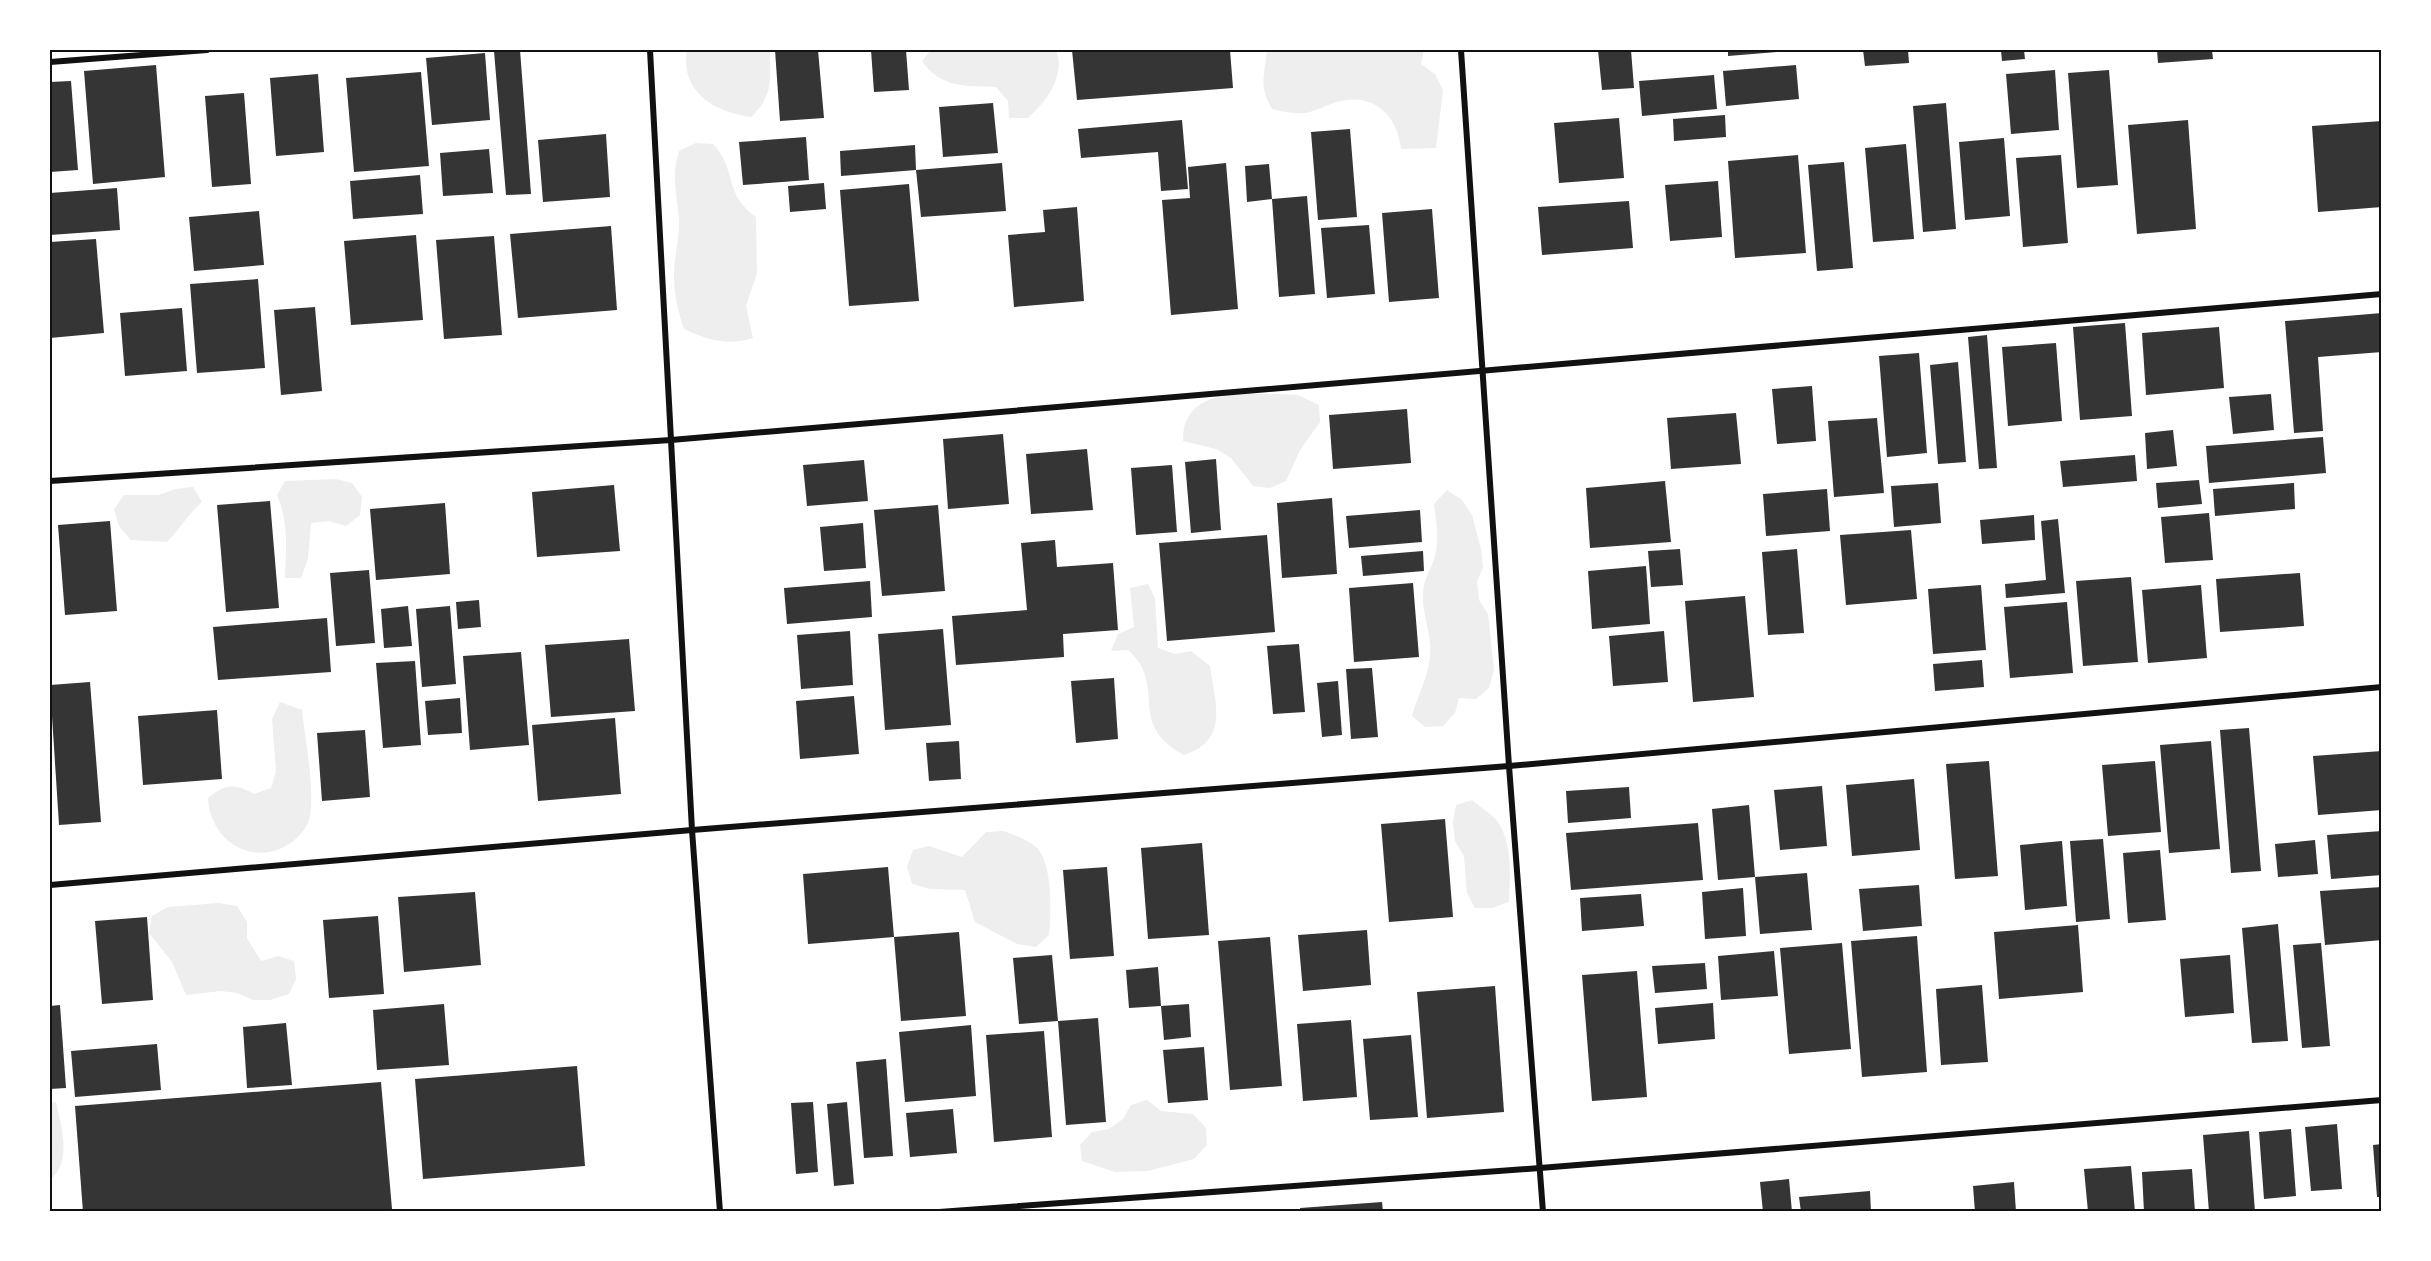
<svg xmlns="http://www.w3.org/2000/svg" width="2431" height="1261" font-family="'Fira Sans',sans-serif">
	<style>
		.green { fill: #eee }
		.building { fill: #353535 }
		.lines { fill: none; stroke-linecap: round; stroke-linejoin: round }
		.minor { stroke: #111; stroke-width: 6 }
		.neatline { fill: none; stroke: #111; stroke-width: 2 }
	</style>
	<rect width="100%" height="100%" fill="#fff"/>
	<g class="green">
		<path d="M 687,50 L 770,50 C 770,80 774,95 751,117 C 713,112 680,91 687,50 Z"/>
		<path d="M 931,50 L 1056,50 C 1066,76 1046,102 1028,118 L 1009,118 L 1008,101 L 996,87 C 966,86 940,88 922,61 Z"/>
		<path d="M 1267,50 L 1424,50 L 1421,64 L 1435,74 L 1443,90 L 1436,148 L 1401,149 C 1398,117 1375,93 1341,101 C 1329,103 1318,111 1305,113 C 1293,114 1284,112 1272,109 C 1258,85 1265,75 1267,50 Z"/>
		<path d="M 696,143 L 713,144 C 738,171 723,194 756,217 L 757,273 L 746,306 L 753,338 C 729,346 707,340 684,329 C 678,312 674,293 674,275 C 674,256 680,237 679,219 C 677,194 671,176 679,151 Z"/>
		<path d="M 1280,394 L 1298,395 L 1319,405 L 1320,422 L 1300,450 L 1286,481 L 1270,488 L 1253,486 L 1231,458 L 1216,449 L 1183,441 C 1183,387 1241,395 1280,394 Z"/>
		<path d="M 336,479 L 352,483 L 362,497 L 360,515 L 346,526 L 329,521 L 311,523 L 308,559 L 301,578 L 285,578 C 286,549 289,523 277,495 L 285,481 Z"/>
		<path d="M 193,487 L 202,502 C 188,514 180,529 167,542 L 131,540 L 119,526 L 114,509 L 124,495 L 159,495 L 175,489 Z"/>
		<path d="M 1447,490 L 1462,500 L 1472,515 L 1481,549 L 1483,567 L 1477,582 L 1479,600 L 1488,614 L 1494,670 L 1489,688 L 1476,699 L 1459,698 L 1455,713 L 1443,726 L 1425,727 L 1412,716 C 1418,694 1433,668 1430,644 C 1429,627 1422,612 1423,594 C 1423,580 1430,572 1434,559 C 1440,542 1436,521 1434,504 Z"/>
		<path d="M 1148,584 L 1155,598 L 1158,648 L 1175,654 L 1191,651 L 1210,666 C 1215,704 1230,740 1184,755 C 1125,723 1169,687 1128,650 L 1111,651 L 1118,634 L 1134,627 L 1130,588 Z"/>
		<path d="M 280,702 L 302,710 C 305,739 316,794 309,820 C 307,828 298,837 292,842 C 255,869 210,842 208,798 C 225,784 235,783 254,794 L 271,788 L 276,771 L 272,719 Z"/>
		<path d="M 1472,800 C 1480,807 1492,814 1498,822 C 1513,845 1510,877 1509,902 L 1492,908 L 1475,908 L 1467,893 L 1464,856 L 1455,841 L 1453,822 L 1456,805 Z"/>
		<path d="M 1003,831 C 1014,835 1028,839 1037,848 C 1053,865 1051,913 1049,935 L 1036,947 L 1017,944 L 975,922 L 965,890 L 930,889 L 912,884 L 907,867 L 913,850 L 929,846 L 962,857 L 986,832 Z"/>
		<polygon points="219,903 237,906 247,922 247,938 261,961 278,956 294,961 296,979 289,994 270,1000 253,1000 237,993 221,991 186,995 172,962 149,933 152,916 168,907"/>
		<polygon points="1147,1100 1161,1111 1193,1114 1206,1128 1207,1145 1194,1159 1148,1171 1115,1172 1082,1161 1080,1145 1092,1132 1109,1129 1123,1119 1131,1105"/>
		<path d="M 56,1102 C 61,1126 73,1161 50,1180 L 50,1103 Z"/>
	</g>
	<g class="building">
		<polygon points="520,50 531,194 506,195 494,51"/>
		<polygon points="775,50 818,50 824,118 780,121"/>
		<polygon points="871,50 906,50 909,90 874,92"/>
		<polygon points="1072,50 1230,50 1233,88 1077,100"/>
		<polygon points="1598,50 1631,50 1634,88 1602,90"/>
		<polygon points="1728,50 1789,50 1789,51 1728,56"/>
		<polygon points="1863,50 1908,50 1909,63 1865,66"/>
		<polygon points="2001,50 2024,50 2025,59 2002,61"/>
		<polygon points="2157,50 2212,50 2213,59 2158,63"/>
		<polygon points="485,53 490,120 432,125 426,58"/>
		<polygon points="156,65 165,177 93,184 84,71"/>
		<polygon points="1796,65 1799,99 1726,106 1723,71"/>
		<polygon points="2055,70 2059,130 2011,134 2006,74"/>
		<polygon points="2109,70 2118,185 2077,188 2068,73"/>
		<polygon points="421,72 429,166 354,172 346,78"/>
		<polygon points="318,74 324,152 276,156 270,78"/>
		<polygon points="1714,75 1717,109 1642,116 1639,81"/>
		<polygon points="71,81 78,170 50,172 50,82"/>
		<polygon points="244,93 251,184 212,187 205,96"/>
		<polygon points="993,103 998,153 943,157 939,107"/>
		<polygon points="1946,103 1956,229 1923,232 1913,106"/>
		<polygon points="1725,115 1726,137 1674,141 1673,119"/>
		<polygon points="1619,118 1624,178 1559,183 1554,123"/>
		<polygon points="1182,120 1188,189 1161,191 1158,152 1081,158 1078,129"/>
		<polygon points="2188,120 2196,229 2137,234 2128,125"/>
		<polygon points="2382,121 2382,207 2318,212 2312,126"/>
		<polygon points="1350,129 1357,217 1318,220 1311,132"/>
		<polygon points="606,134 610,197 543,202 538,140"/>
		<polygon points="806,137 809,180 743,185 739,142"/>
		<polygon points="2004,138 2010,216 1965,220 1959,142"/>
		<polygon points="1906,144 1914,239 1873,242 1865,148"/>
		<polygon points="915,145 916,170 841,176 840,151"/>
		<polygon points="489,149 493,193 443,196 440,153"/>
		<polygon points="1798,155 1806,253 1735,258 1728,161"/>
		<polygon points="2061,155 2068,243 2023,247 2016,158"/>
		<polygon points="1844,162 1853,268 1817,271 1808,165"/>
		<polygon points="1002,163 1006,211 921,217 916,170"/>
		<polygon points="1226,163 1238,309 1171,315 1162,200 1190,198 1188,167"/>
		<polygon points="1269,164 1272,199 1247,202 1245,166"/>
		<polygon points="420,175 423,214 353,219 350,181"/>
		<polygon points="1718,181 1722,237 1670,241 1665,185"/>
		<polygon points="824,183 826,209 790,212 788,186"/>
		<polygon points="909,184 919,301 849,306 840,190"/>
		<polygon points="117,188 120,230 50,235 50,193"/>
		<polygon points="1307,196 1315,294 1279,297 1272,199"/>
		<polygon points="1629,201 1633,248 1542,255 1538,207"/>
		<polygon points="1077,207 1084,301 1014,307 1008,235 1045,232 1043,210"/>
		<polygon points="1432,209 1439,298 1389,302 1382,213"/>
		<polygon points="259,211 264,265 194,271 189,217"/>
		<polygon points="1369,225 1375,294 1327,298 1321,228"/>
		<polygon points="611,226 617,310 518,318 510,234"/>
		<polygon points="416,235 423,320 351,325 344,241"/>
		<polygon points="494,236 502,335 444,339 436,240"/>
		<polygon points="96,239 104,333 50,338 50,242"/>
		<polygon points="258,279 265,368 197,373 190,284"/>
		<polygon points="315,307 322,391 281,395 274,310"/>
		<polygon points="182,308 187,371 125,376 120,313"/>
		<polygon points="2382,313 2382,352 2318,357 2323,431 2294,433 2285,321"/>
		<polygon points="2125,323 2132,416 2080,420 2073,327"/>
		<polygon points="2219,327 2224,388 2146,395 2142,333"/>
		<polygon points="1987,335 1997,468 1979,469 1968,337"/>
		<polygon points="2056,343 2062,421 2008,426 2002,347"/>
		<polygon points="1919,353 1927,453 1887,457 1879,356"/>
		<polygon points="1958,362 1966,462 1938,464 1930,365"/>
		<polygon points="1812,386 1816,441 1777,444 1772,389"/>
		<polygon points="2271,394 2274,430 2233,434 2229,397"/>
		<polygon points="1407,409 1411,463 1333,469 1329,415"/>
		<polygon points="1736,413 1741,464 1671,469 1667,418"/>
		<polygon points="1877,418 1884,493 1834,497 1828,421"/>
		<polygon points="2173,430 2177,466 2147,469 2145,433"/>
		<polygon points="1003,434 1009,504 948,509 943,439"/>
		<polygon points="2323,437 2326,473 2209,483 2206,446"/>
		<polygon points="1087,449 1093,510 1031,514 1026,454"/>
		<polygon points="2135,455 2137,481 2063,487 2060,461"/>
		<polygon points="1216,459 1221,530 1191,533 1185,462"/>
		<polygon points="864,460 868,501 807,506 803,465"/>
		<polygon points="1172,465 1177,532 1136,535 1131,468"/>
		<polygon points="2199,480 2202,504 2158,508 2156,483"/>
		<polygon points="1665,481 1671,542 1590,548 1586,488"/>
		<polygon points="1938,483 1941,523 1894,527 1891,486"/>
		<polygon points="2294,483 2295,509 2215,516 2213,489"/>
		<polygon points="614,485 620,551 537,557 532,492"/>
		<polygon points="1827,489 1830,531 1766,536 1763,494"/>
		<polygon points="1332,498 1337,574 1282,578 1277,503"/>
		<polygon points="270,501 279,608 226,612 217,505"/>
		<polygon points="445,503 450,574 376,580 370,509"/>
		<polygon points="938,505 945,591 882,596 874,510"/>
		<polygon points="1420,510 1422,542 1349,548 1346,516"/>
		<polygon points="2209,513 2213,560 2165,563 2161,517"/>
		<polygon points="2034,515 2035,540 1982,544 1980,520"/>
		<polygon points="2058,519 2065,593 2006,598 2005,584 2046,580 2041,521"/>
		<polygon points="110,521 117,611 65,615 58,525"/>
		<polygon points="863,523 866,568 824,571 820,527"/>
		<polygon points="1911,530 1917,599 1846,605 1840,535"/>
		<polygon points="1267,535 1275,632 1167,641 1159,543"/>
		<polygon points="1055,540 1057,567 1113,563 1118,630 1063,634 1064,657 956,665 952,616 1027,610 1021,543"/>
		<polygon points="1680,549 1683,585 1651,587 1648,551"/>
		<polygon points="1797,549 1804,633 1768,635 1762,552"/>
		<polygon points="1423,551 1424,571 1363,576 1361,556"/>
		<polygon points="1646,566 1650,624 1592,629 1588,571"/>
		<polygon points="369,570 375,643 336,646 330,573"/>
		<polygon points="2300,573 2304,626 2220,632 2216,579"/>
		<polygon points="2131,577 2138,662 2083,666 2076,581"/>
		<polygon points="870,581 872,617 787,624 784,588"/>
		<polygon points="1413,583 1419,657 1354,662 1349,588"/>
		<polygon points="1981,585 1986,650 1933,654 1928,589"/>
		<polygon points="2201,585 2207,658 2148,663 2142,590"/>
		<polygon points="1745,596 1754,697 1693,702 1685,601"/>
		<polygon points="479,600 481,627 458,629 456,602"/>
		<polygon points="2067,602 2073,673 2010,678 2004,607"/>
		<polygon points="408,606 412,646 384,648 381,609"/>
		<polygon points="450,606 456,684 422,687 416,609"/>
		<polygon points="327,618 331,672 218,680 213,627"/>
		<polygon points="943,629 951,725 885,730 878,634"/>
		<polygon points="850,631 853,685 801,689 797,635"/>
		<polygon points="1664,631 1668,682 1613,686 1609,636"/>
		<polygon points="629,639 635,711 551,717 545,645"/>
		<polygon points="1299,644 1305,712 1273,714 1267,646"/>
		<polygon points="521,652 529,745 470,750 463,656"/>
		<polygon points="1982,660 1984,687 1935,691 1933,664"/>
		<polygon points="415,661 421,745 383,748 376,663"/>
		<polygon points="1372,668 1378,737 1351,739 1346,669"/>
		<polygon points="1114,678 1118,739 1076,743 1071,681"/>
		<polygon points="1338,681 1342,735 1322,737 1317,683"/>
		<polygon points="90,682 101,822 59,825 50,685"/>
		<polygon points="854,696 859,754 800,759 796,701"/>
		<polygon points="460,698 462,733 428,735 425,701"/>
		<polygon points="217,710 222,779 143,785 138,716"/>
		<polygon points="615,718 621,794 538,801 532,725"/>
		<polygon points="2249,728 2261,871 2231,873 2220,730"/>
		<polygon points="365,730 370,797 322,801 317,733"/>
		<polygon points="959,741 961,779 929,781 926,743"/>
		<polygon points="2211,741 2220,849 2169,853 2160,745"/>
		<polygon points="2382,751 2382,810 2318,815 2313,756"/>
		<polygon points="1989,761 1998,876 1955,879 1946,764"/>
		<polygon points="2155,761 2161,832 2108,836 2102,765"/>
		<polygon points="1914,779 1920,850 1852,856 1846,785"/>
		<polygon points="1822,786 1827,846 1780,850 1774,790"/>
		<polygon points="1629,787 1631,818 1568,823 1566,791"/>
		<polygon points="1749,805 1755,877 1718,880 1712,809"/>
		<polygon points="1445,819 1453,917 1389,922 1381,824"/>
		<polygon points="1698,823 1703,880 1571,890 1566,833"/>
		<polygon points="2382,831 2382,875 2331,879 2327,835"/>
		<polygon points="2103,839 2110,919 2076,922 2070,841"/>
		<polygon points="2315,840 2318,874 2278,877 2275,844"/>
		<polygon points="2062,841 2067,906 2025,910 2020,845"/>
		<polygon points="1202,843 1209,935 1148,939 1141,848"/>
		<polygon points="2160,850 2166,920 2128,923 2123,853"/>
		<polygon points="888,867 894,937 959,932 966,1016 901,1021 894,937 808,944 803,874"/>
		<polygon points="1107,867 1114,956 1070,959 1063,870"/>
		<polygon points="1807,873 1812,930 1760,934 1755,877"/>
		<polygon points="1919,885 1922,926 1863,931 1859,889"/>
		<polygon points="2382,887 2382,940 2325,945 2320,891"/>
		<polygon points="1743,888 1746,936 1705,939 1702,892"/>
		<polygon points="475,892 481,965 404,972 398,897"/>
		<polygon points="1641,894 1644,926 1582,931 1580,898"/>
		<polygon points="378,916 384,994 329,998 323,920"/>
		<polygon points="147,917 153,1000 102,1004 95,921"/>
		<polygon points="2278,924 2288,1041 2252,1043 2242,928"/>
		<polygon points="2078,925 2083,992 1999,999 1994,932"/>
		<polygon points="1367,930 1371,985 1303,991 1298,935"/>
		<polygon points="1917,936 1927,1072 1862,1077 1851,941"/>
		<polygon points="1270,937 1282,1086 1230,1090 1218,941"/>
		<polygon points="1842,943 1851,1049 1789,1054 1780,948"/>
		<polygon points="2321,943 2330,1046 2302,1048 2293,945"/>
		<polygon points="1774,951 1778,996 1721,1000 1718,956"/>
		<polygon points="1052,955 1058,1021 1098,1018 1106,1122 1066,1125 1058,1021 1019,1024 1013,958"/>
		<polygon points="2230,955 2234,1013 2185,1017 2180,959"/>
		<polygon points="1705,963 1707,989 1655,993 1652,966"/>
		<polygon points="1158,967 1161,1006 1189,1004 1191,1037 1164,1040 1161,1006 1129,1008 1126,970"/>
		<polygon points="1637,971 1647,1097 1592,1101 1582,975"/>
		<polygon points="1982,985 1988,1062 1941,1065 1936,989"/>
		<polygon points="1495,986 1504,1112 1427,1118 1417,992"/>
		<polygon points="1713,1003 1715,1039 1658,1044 1655,1008"/>
		<polygon points="444,1004 449,1065 377,1070 373,1010"/>
		<polygon points="60,1005 66,1088 50,1089 50,1006"/>
		<polygon points="1351,1020 1357,1097 1303,1101 1297,1024"/>
		<polygon points="286,1023 292,1085 247,1088 243,1027"/>
		<polygon points="971,1025 976,1096 905,1102 899,1032"/>
		<polygon points="1044,1031 1052,1137 994,1142 986,1035"/>
		<polygon points="1411,1035 1418,1117 1370,1120 1363,1039"/>
		<polygon points="157,1044 161,1090 75,1097 71,1051"/>
		<polygon points="1204,1047 1208,1100 1168,1103 1163,1050"/>
		<polygon points="886,1059 893,1156 864,1158 856,1062"/>
		<polygon points="577,1066 585,1166 423,1179 415,1079"/>
		<polygon points="381,1082 392,1209 361,1212 83,1212 75,1106"/>
		<polygon points="813,1102 818,1172 796,1174 791,1103"/>
		<polygon points="847,1102 854,1184 834,1186 827,1104"/>
		<polygon points="953,1109 957,1153 910,1157 906,1113"/>
		<polygon points="2337,1124 2342,1189 2311,1191 2305,1127"/>
		<polygon points="2291,1129 2296,1196 2264,1199 2259,1132"/>
		<polygon points="2249,1131 2255,1212 2209,1212 2203,1135"/>
		<polygon points="2382,1144 2382,1197 2377,1197 2373,1145"/>
		<polygon points="2131,1166 2135,1212 2088,1212 2084,1169"/>
		<polygon points="2192,1169 2195,1212 2144,1212 2142,1172"/>
		<polygon points="1789,1179 1792,1212 1763,1212 1760,1182"/>
		<polygon points="2014,1182 2016,1212 1975,1212 1973,1186"/>
		<polygon points="1870,1191 1871,1212 1801,1212 1799,1197"/>
		<polygon points="1382,1202 1383,1212 1301,1212 1300,1208"/>
	</g>
	<g class="lines">
		<g class="minor">
			<polyline points="650,50 692,830 720,1212"/>
			<polyline points="1461,50 1509,766 1543,1212"/>
			<polyline points="50,62 207,50"/>
			<polyline points="50,481 671,440 2382,294"/>
			<polyline points="50,885 692,830 1509,766 2382,687"/>
			<polyline points="939,1212 1540,1168 2382,1100"/>
		</g>
	</g>
	<rect width="2431" height="1261" fill="none" stroke="#ffffff" stroke-width="102"/>
	<rect x="51" y="51" width="2329" height="1159" class="neatline"/>
</svg>
